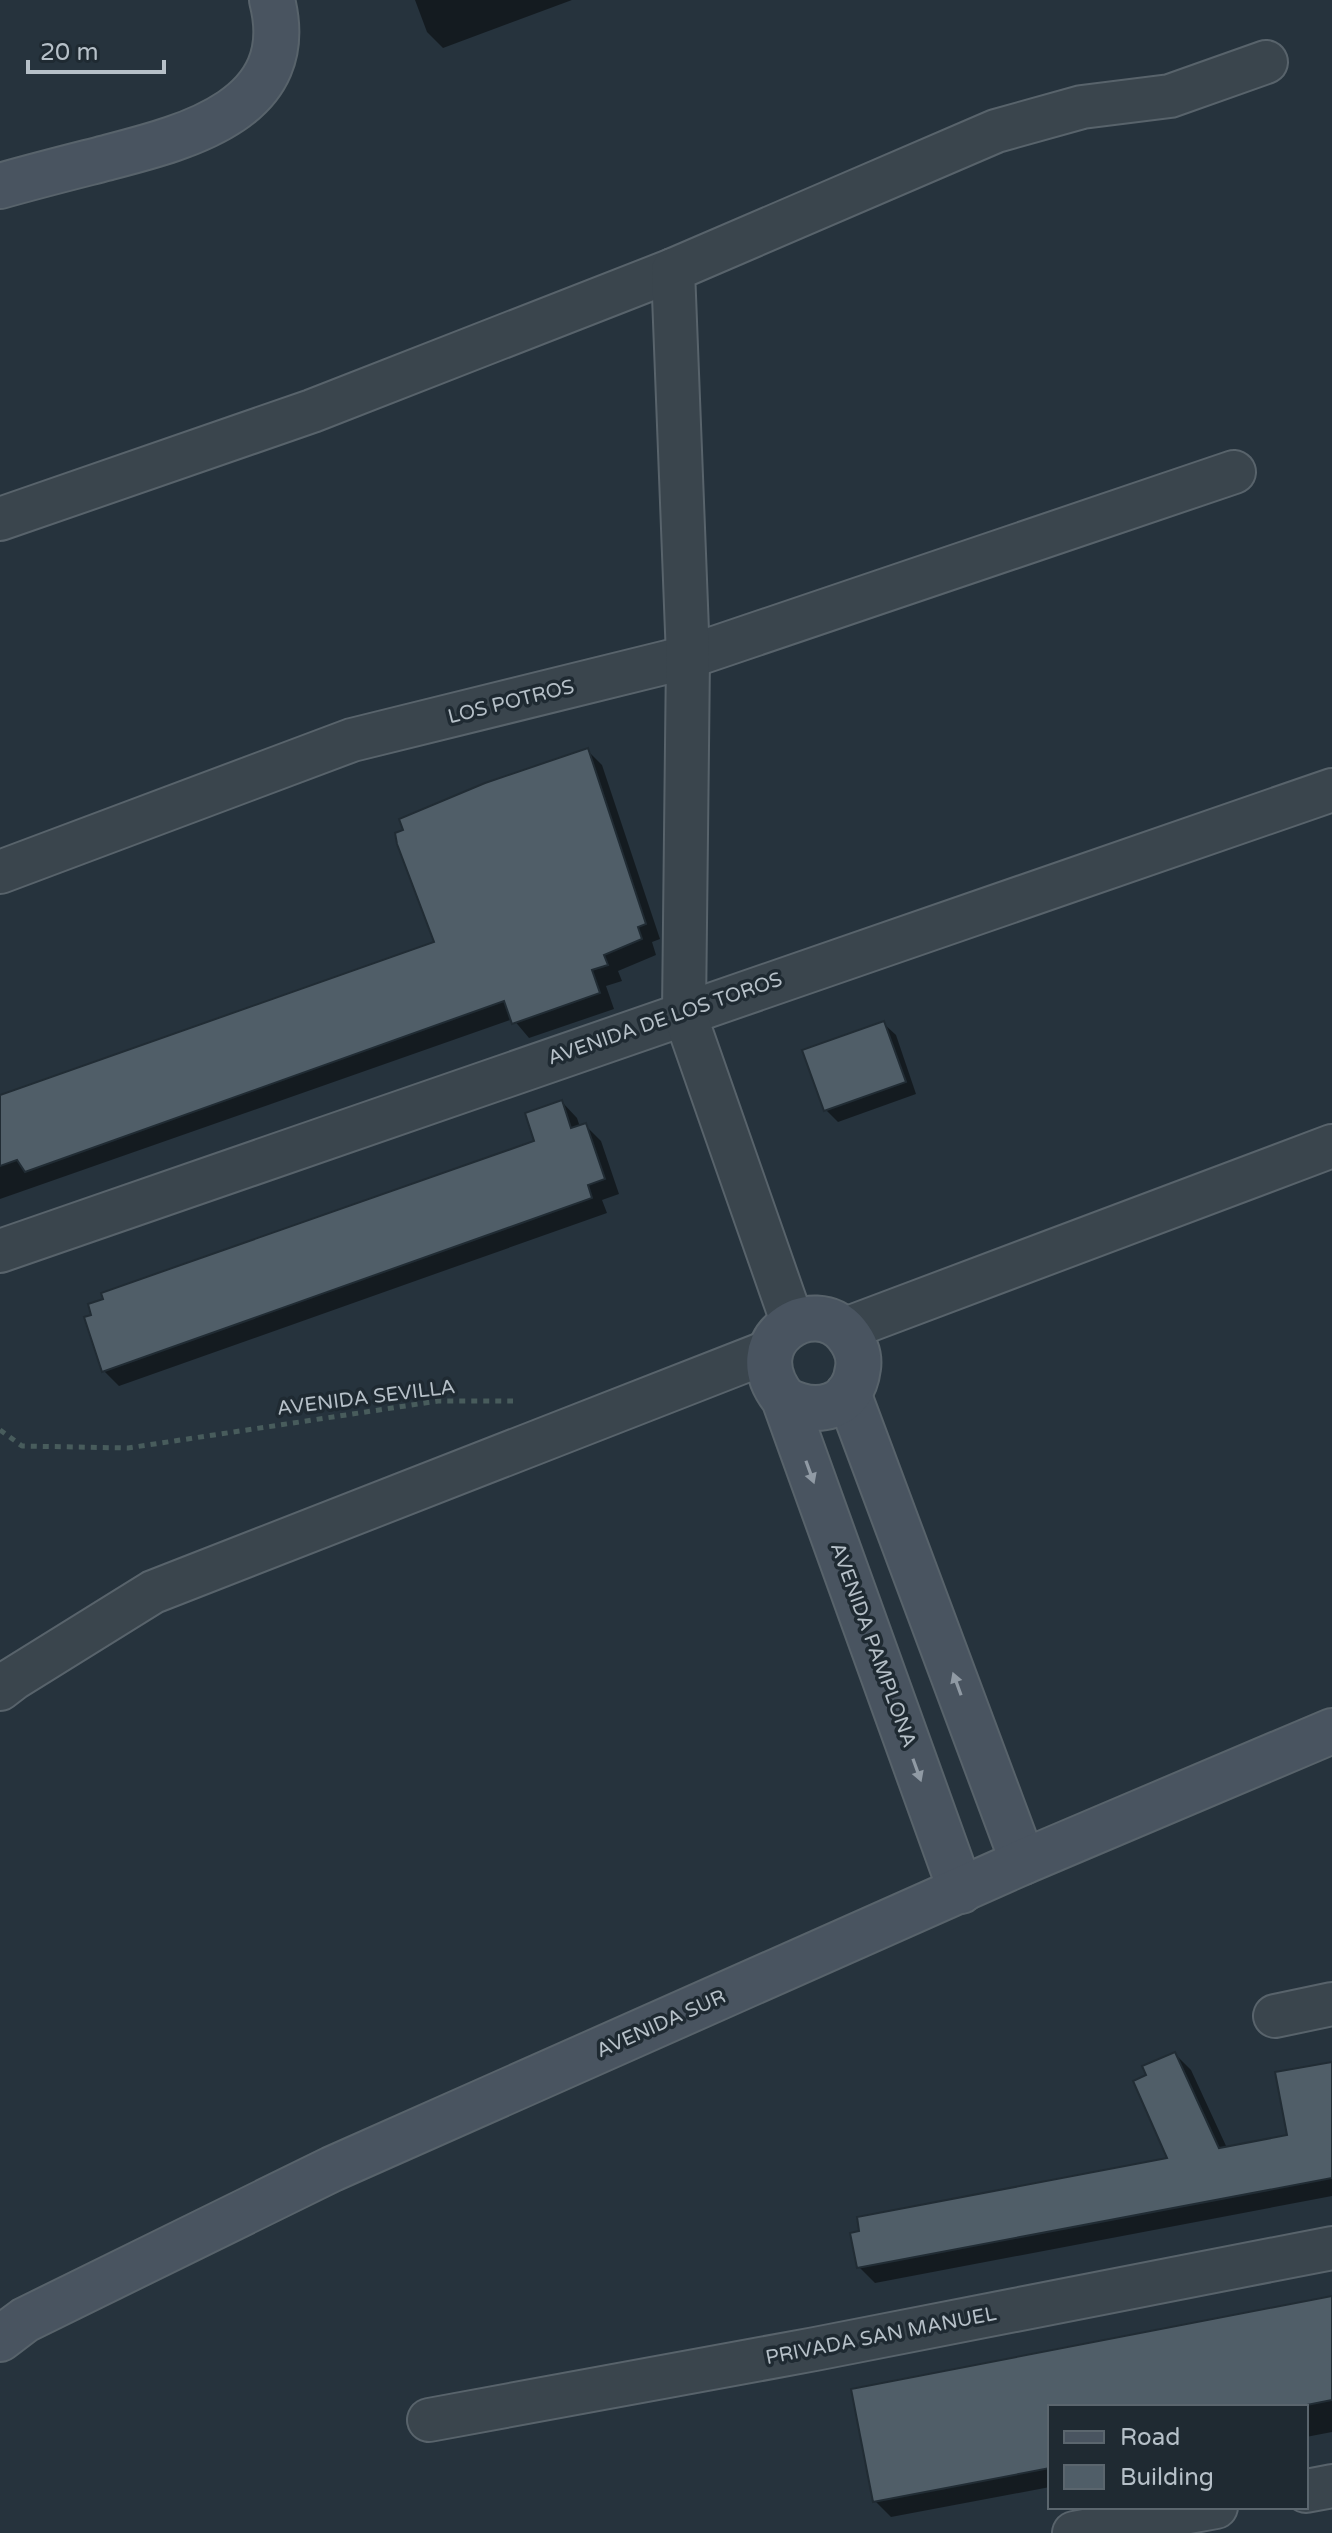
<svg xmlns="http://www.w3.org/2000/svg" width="1332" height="2533" font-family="'Varela Round',sans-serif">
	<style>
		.shadow { fill: #0007 }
		.building { fill: #505e68; stroke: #212c34; stroke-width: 2 }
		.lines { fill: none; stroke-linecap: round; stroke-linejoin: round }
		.street-casing { stroke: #58636b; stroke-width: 46 }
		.secondary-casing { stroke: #58636b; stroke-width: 48 }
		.path { stroke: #485c5c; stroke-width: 5; stroke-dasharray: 6 6; stroke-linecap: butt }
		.street { stroke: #3a454d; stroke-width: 42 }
		.secondary { stroke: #495460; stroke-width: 44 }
		.oneway { fill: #909aa4 }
		.labels { text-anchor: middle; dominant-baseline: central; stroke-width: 7; stroke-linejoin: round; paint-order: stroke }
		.street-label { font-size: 20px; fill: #b6c0c8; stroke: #1f2a32 }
	</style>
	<rect width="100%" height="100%" fill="#26333d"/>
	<g class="shadow">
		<polygon points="415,0 572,0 443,48 427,32"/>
		<polygon points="587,750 602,765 660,939 652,942 656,955 618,971 622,981 606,986 614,1009 529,1038 513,1019 0,1199 0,1097 437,943"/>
		<polygon points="884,1024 896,1035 916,1094 838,1122 826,1110"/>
		<polygon points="562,1102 577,1118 580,1127 586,1126 601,1141 619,1194 602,1200 607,1213 119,1386 104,1371 537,1142"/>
		<polygon points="1175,2054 1191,2070 1227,2148 1290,2137 1332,2064 1332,2196 875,2283 859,2267 1170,2159 1148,2076"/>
		<polygon points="1332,2299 1332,2432 1306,2437 1306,2407 1050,2407 1050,2487 891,2517 875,2501 853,2391"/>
	</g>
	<g class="building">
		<polygon points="588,748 646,924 638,927 642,939 604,955 608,965 592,970 600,993 512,1024 504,1001 25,1172 17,1160 0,1166 0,1095 434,942 397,844 395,833 403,830 399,819 485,783"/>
		<polygon points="884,1021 906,1082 824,1111 802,1050"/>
		<polygon points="562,1100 571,1128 586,1123 605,1179 588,1185 592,1198 102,1372 84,1317 91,1315 88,1304 103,1299 101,1293 534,1141 525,1113"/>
		<polygon points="1175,2052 1219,2148 1287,2135 1275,2072 1332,2062 1332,2178 857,2268 850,2233 859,2231 857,2217 1167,2158 1133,2081 1146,2075 1142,2066"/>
		<polygon points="1332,2296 1332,2400 1297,2407 1050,2407 1050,2468 873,2502 851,2389"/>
	</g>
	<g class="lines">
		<g class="street-casing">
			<g id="street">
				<polyline points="0,519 312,411 673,270"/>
				<polyline points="0,872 352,740 688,657 1234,472"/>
				<polyline points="0,1251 1332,790"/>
				<polyline points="793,1324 684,1012 688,657 673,270 996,131 1082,107 1170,96 1266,62"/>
				<polyline points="843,1330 1332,1146"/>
				<polyline points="0,1689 13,1679 153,1592 770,1351"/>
				<polyline points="1275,2016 1332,2004"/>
				<polyline points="429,2420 815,2349 1332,2248"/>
				<polyline points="1306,2491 1332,2486"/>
				<polyline points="1074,2533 1216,2507"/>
			</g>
		</g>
		<g class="secondary-casing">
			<g id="secondary">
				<path d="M 0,186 C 35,176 71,167 106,158 C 187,137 300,109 272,0"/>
				<polyline points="848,1393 1023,1862"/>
				<path d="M 784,1399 C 815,1416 853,1410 858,1368 C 860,1355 855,1344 847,1334 C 814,1293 737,1340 784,1399 L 961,1891"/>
				<polyline points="0,2339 25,2320 332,2169 1023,1862 1332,1731"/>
			</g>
		</g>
		<polyline class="path" points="0,1430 22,1446 128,1448 438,1401 513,1401"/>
		<use href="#street" class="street"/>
		<use href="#secondary" class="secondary"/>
	</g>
	<defs><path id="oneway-solid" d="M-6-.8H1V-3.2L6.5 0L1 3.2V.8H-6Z" transform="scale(2)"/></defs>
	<g class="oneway">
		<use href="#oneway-solid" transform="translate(810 1472) rotate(70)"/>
		<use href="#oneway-solid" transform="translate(957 1684) rotate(-110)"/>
		<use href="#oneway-solid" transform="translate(917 1770) rotate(70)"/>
	</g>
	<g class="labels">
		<g class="street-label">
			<text transform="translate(511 702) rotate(-14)">LOS POTROS</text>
			<text transform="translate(665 1019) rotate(-19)">AVENIDA DE LOS TOROS</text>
			<text transform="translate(366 1398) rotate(-7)">AVENIDA SEVILLA</text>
			<text transform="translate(873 1645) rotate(70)">AVENIDA PAMPLONA</text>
			<text transform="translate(661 2024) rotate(-24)">AVENIDA SUR</text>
			<text transform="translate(881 2336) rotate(-11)">PRIVADA SAN MANUEL</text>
		</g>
	</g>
	<rect x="1048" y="2405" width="260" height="104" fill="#1f2a32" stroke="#5b666e" stroke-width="2"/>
	<rect x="1064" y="2431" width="40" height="12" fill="#495460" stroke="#5b666e" stroke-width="2"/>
	<text x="1120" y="2445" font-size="24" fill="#b6c0c8">Road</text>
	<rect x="1064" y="2465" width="40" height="24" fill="#505e68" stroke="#5b666e" stroke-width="2"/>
	<text x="1120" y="2485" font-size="24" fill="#b6c0c8">Building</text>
	<path d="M28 60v12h136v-12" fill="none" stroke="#b6c0c8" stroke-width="4"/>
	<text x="40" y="60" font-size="24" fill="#b6c0c8" stroke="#1f2a32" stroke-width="6" paint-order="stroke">20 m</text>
</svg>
